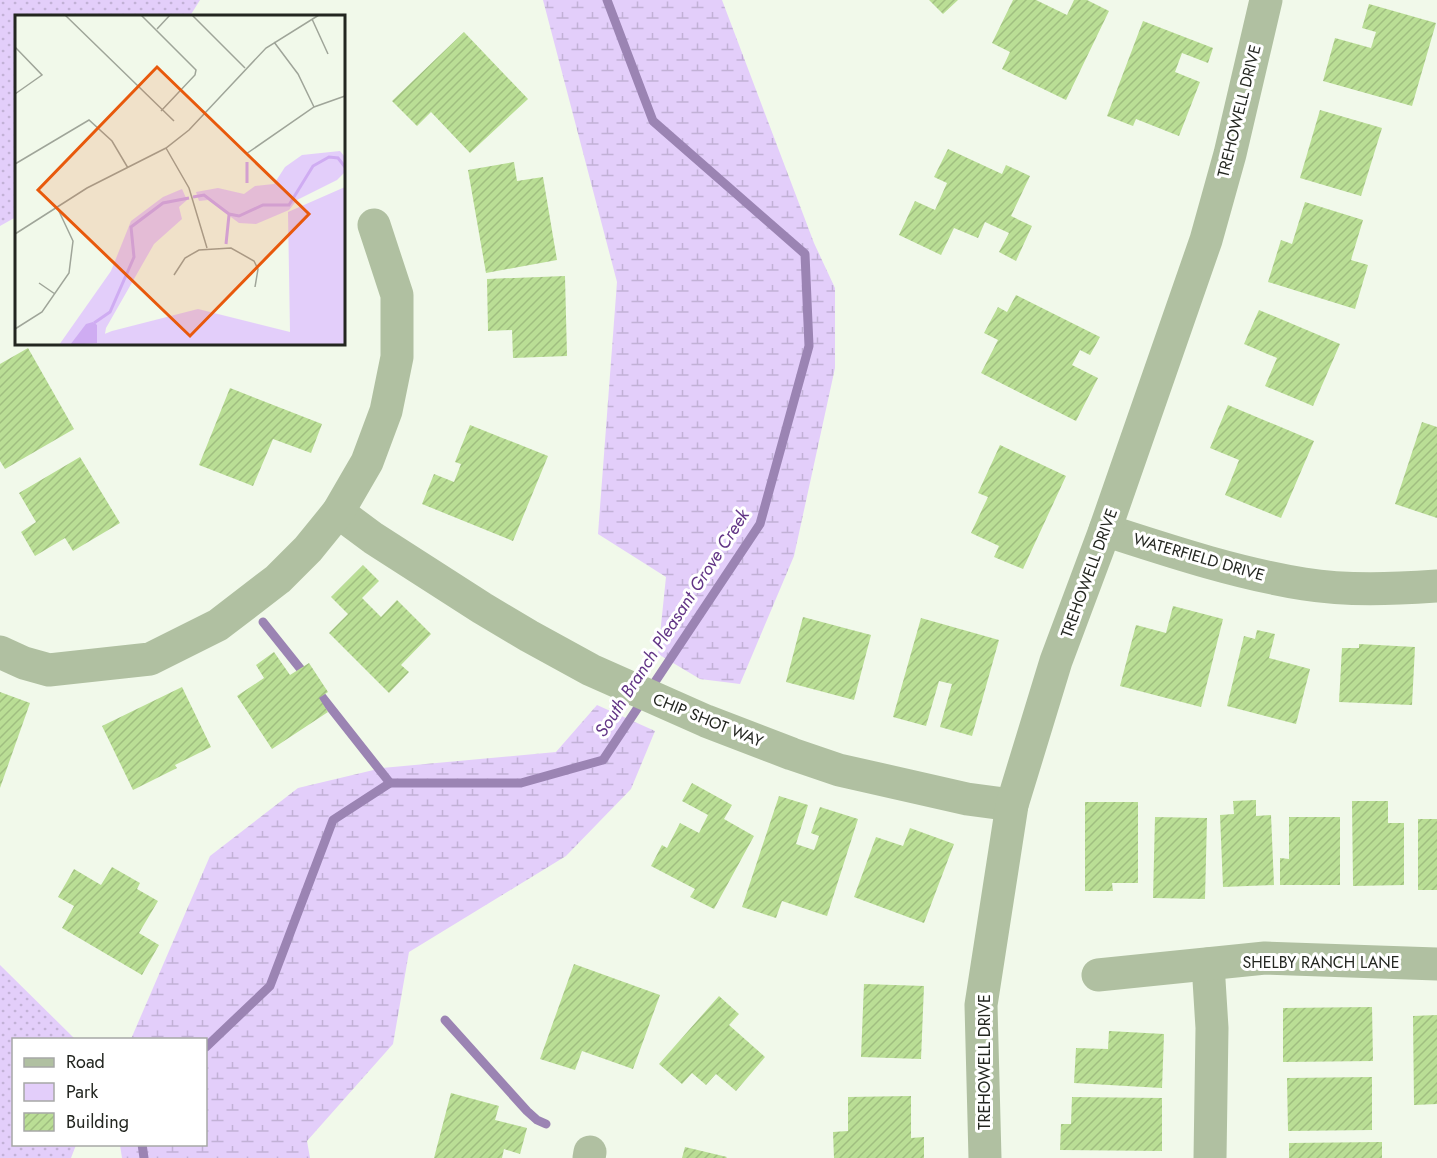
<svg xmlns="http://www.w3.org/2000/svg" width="1437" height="1158" font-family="Jost,sans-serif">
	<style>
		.green { fill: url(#green-dots) }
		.wetland { fill: url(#wetland-marsh) }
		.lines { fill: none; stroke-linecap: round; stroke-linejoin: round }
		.stream { stroke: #9b84b3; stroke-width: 9 }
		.building { fill: url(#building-hatch) }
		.minor { stroke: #b0c0a1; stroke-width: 33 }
		.labels { text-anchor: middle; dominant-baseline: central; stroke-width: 6; stroke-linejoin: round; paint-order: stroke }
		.street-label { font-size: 16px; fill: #232620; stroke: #fff }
		.water-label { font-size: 18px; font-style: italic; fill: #623586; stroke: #fff }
		.inset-river { fill: none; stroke: #cfacf2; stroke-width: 3 }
		.inset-road { fill: none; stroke: #9fa599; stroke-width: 1.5 }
		.view { fill: #e8590c; fill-opacity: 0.15; stroke: #e8590c; stroke-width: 3 }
		.inset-edge { fill: none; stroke: #232620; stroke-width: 3 }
	</style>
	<defs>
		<pattern id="green-dots" width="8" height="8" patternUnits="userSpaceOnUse" patternTransform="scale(1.5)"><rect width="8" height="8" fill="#e3cefa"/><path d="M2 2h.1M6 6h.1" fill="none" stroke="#c2b1d6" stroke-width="1.8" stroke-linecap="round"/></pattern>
		<pattern id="wetland-marsh" width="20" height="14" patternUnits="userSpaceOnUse" patternTransform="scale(1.5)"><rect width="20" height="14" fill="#e3cefa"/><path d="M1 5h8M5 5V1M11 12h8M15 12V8" fill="none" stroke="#c2b1d6"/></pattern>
		<pattern id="building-hatch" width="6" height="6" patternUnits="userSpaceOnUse" patternTransform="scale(1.5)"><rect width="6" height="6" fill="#bade95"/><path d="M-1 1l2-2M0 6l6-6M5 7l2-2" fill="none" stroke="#a0be80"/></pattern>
	</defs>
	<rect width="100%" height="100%" fill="#f1f9ea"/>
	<g class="green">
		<polygon points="0,0 200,0 190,16 16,16 16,217 0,226"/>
		<polygon points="0,965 75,1039 14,1040 14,1144 76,1145 71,1158 0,1158"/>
	</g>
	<g class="wetland">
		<polygon points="543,0 722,0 814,243 835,288 835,368 794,556 740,684 700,679 658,654 666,577 598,534 617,282"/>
		<polygon points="597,705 655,731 631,789 566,856 409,952 393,1044 307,1141 310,1158 122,1158 120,1145 206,1144 206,1040 131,1039 210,856 298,788 382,768 556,752"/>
	</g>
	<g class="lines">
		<g class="stream">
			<polyline points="263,622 307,677"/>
			<polyline points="315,688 390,783"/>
			<polyline points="445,1020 527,1111 537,1120 546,1124"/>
			<polyline points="206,1047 270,986 333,820 390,783 521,783 603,760 760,524 809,346 805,254 653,121 607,0"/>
			<polyline points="142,1144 144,1158"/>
		</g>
	</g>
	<g class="building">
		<polygon points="929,0 958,0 943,14"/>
		<polygon points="1013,0 1036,0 1067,15 1074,0 1087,0 1109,11 1066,100 1002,69 1010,52 992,43"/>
		<polygon points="1369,4 1436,23 1412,106 1323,81 1335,38 1371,48 1376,32 1362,28"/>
		<polygon points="1143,21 1213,48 1208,63 1182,53 1175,72 1200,82 1179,136 1136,119 1133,126 1107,116"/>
		<polygon points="464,32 528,99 470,153 431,112 417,126 392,101"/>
		<polygon points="1320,110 1382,128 1361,196 1300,178"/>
		<polygon points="948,149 1002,174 1006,165 1030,176 1011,216 1032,226 1016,261 999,252 1009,233 985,222 978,238 954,228 941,255 899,235 915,201 935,210 947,183 934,177"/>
		<polygon points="514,162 517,181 543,177 557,260 486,273 468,170"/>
		<polygon points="1305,202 1363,220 1351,260 1368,265 1355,309 1268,282 1281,240 1292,244"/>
		<polygon points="565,276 567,356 513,358 512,330 488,331 487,279"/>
		<polygon points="1016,295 1100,337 1090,355 1080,350 1072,365 1098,378 1076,421 981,373 998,340 984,333 998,307 1007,312"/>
		<polygon points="1259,310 1340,344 1313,406 1265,386 1277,358 1244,344"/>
		<polygon points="28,348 74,429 5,469 0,461 0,364"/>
		<polygon points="230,388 322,424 311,453 273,439 253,486 199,465"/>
		<polygon points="1228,405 1314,441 1281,518 1225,495 1239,460 1210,448"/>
		<polygon points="1422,422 1437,427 1437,518 1395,504"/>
		<polygon points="470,425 548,456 513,541 422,504 434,474 454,482 461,464 455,462"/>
		<polygon points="1000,445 1066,476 1023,569 994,557 999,546 971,533 988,497 978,493"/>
		<polygon points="80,457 120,523 73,551 65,538 35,556 21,532 36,522 19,493"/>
		<polygon points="363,565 379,581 362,598 381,617 397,600 431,634 401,665 409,672 389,693 329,633 348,614 331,597"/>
		<polygon points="1173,606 1223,619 1201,707 1120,686 1136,625 1166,633"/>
		<polygon points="803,617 871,635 854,700 786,682"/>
		<polygon points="921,618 999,640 972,736 940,727 952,684 939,681 926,726 893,717"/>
		<polygon points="1257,630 1275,634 1269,658 1310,669 1296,724 1227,706 1244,636 1255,639"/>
		<polygon points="1359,644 1415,647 1412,705 1339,702 1342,648 1359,648"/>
		<polygon points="274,652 290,675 309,663 328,692 319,698 328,712 272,749 237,696 264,678 256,665"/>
		<polygon points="182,687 211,747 175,765 177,768 133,790 102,726"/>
		<polygon points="0,692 30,703 0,788"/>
		<polygon points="692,783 732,805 724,819 754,836 714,909 690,897 695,889 651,866 662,845 667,848 680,823 699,833 708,815 682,801"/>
		<polygon points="779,796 808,805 796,844 814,850 819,836 811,833 820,807 858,819 827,916 782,901 776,918 742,907"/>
		<polygon points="1256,800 1256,816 1271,815 1274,885 1223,887 1220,815 1234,814 1233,801"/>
		<polygon points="1352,801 1388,801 1388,823 1404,823 1404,885 1353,886"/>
		<polygon points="1085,802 1138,802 1138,883 1112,883 1113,891 1085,891"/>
		<polygon points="1155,817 1207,818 1205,899 1153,898"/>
		<polygon points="1289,817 1340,817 1340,885 1280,885 1280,858 1289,859"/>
		<rect x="1418" y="819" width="19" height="71"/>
		<polygon points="910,828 954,844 924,923 854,897 876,837 903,846"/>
		<polygon points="112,867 140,883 137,889 158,901 139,933 159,945 142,975 62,928 74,906 58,897 74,869 101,885"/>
		<polygon points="574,964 660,995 633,1069 582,1051 575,1070 540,1059"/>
		<polygon points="864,984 924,986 921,1059 861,1057"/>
		<polygon points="719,996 739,1014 729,1025 765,1057 736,1091 716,1074 706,1085 692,1073 682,1084 659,1064"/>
		<polygon points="1372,1007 1373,1061 1283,1062 1283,1008"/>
		<polygon points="1437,1015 1437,1104 1414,1105 1413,1016"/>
		<polygon points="1109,1031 1164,1034 1162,1088 1074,1083 1076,1048 1108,1049"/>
		<polygon points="1372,1077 1372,1130 1288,1131 1287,1078"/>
		<polygon points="451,1093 499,1106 495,1120 527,1128 520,1154 504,1149 502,1158 434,1158"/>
		<polygon points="911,1096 911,1138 924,1137 924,1158 834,1158 833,1132 848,1131 848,1097"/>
		<polygon points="1072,1097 1162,1098 1162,1151 1060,1150 1061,1124 1071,1124"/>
		<polygon points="1382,1142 1382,1158 1289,1158 1289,1143"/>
		<polygon points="685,1147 727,1157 726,1158 682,1158"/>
	</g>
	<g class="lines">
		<g class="minor">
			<polyline points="338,512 373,538 482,608 529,636 591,670 706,721 792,754 839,770 967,799 1012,805"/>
			<path d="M 1105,530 C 1170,551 1236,573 1304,584 C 1348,591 1393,589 1437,586"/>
			<polyline points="0,652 24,663 49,670 150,659 218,625 278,579 308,549 338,512 367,462 386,411 397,357 397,295 374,225"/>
			<polyline points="1208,964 1212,1028 1210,1158"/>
			<polyline points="1098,975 1265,958 1437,964"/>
			<polyline points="589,1158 590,1152"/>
			<polyline points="985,1158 981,1005 1012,805 1056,661 1105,530 1206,240 1230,154 1266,0"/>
		</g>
	</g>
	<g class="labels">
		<g class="street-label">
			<text transform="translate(1239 111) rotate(-76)">TREHOWELL DRIVE</text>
			<text transform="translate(1199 557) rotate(16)">WATERFIELD DRIVE</text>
			<text transform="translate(1089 573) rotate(-70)">TREHOWELL DRIVE</text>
			<text transform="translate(708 720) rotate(22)">CHIP SHOT WAY</text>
			<text x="1321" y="962">SHELBY RANCH LANE</text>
			<text transform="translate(984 1062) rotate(-90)">TREHOWELL DRIVE</text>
		</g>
		<g class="water-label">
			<text transform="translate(672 623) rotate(-57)">South Branch Pleasant Grove Creek</text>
		</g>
	</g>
	<g transform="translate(15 15)">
		<rect width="330" height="330" fill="#f1f9ea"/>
		<path d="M 330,172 L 330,330 L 62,330 L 97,316 L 183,294 L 275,317 L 273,197 Z" fill="#e3cefa"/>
		<path d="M 325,136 L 330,142 L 330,157 L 322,165 L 282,185 L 274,195 L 241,209 L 224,208 L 193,185 L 184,186 L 181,177 L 203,173 L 229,179 L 240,171 L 259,169 L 270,152 L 287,140 ZM 167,174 L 172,185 L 164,192 L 167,204 L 139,229 L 91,313 L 88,330 L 44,330 L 96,256 L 116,206 L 148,182 Z" fill="#e3cefa"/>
		<path d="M 78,307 L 82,310 L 82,328 L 55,330 L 71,309 Z" fill="#cfacf2"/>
		<path class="inset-river" d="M 232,147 L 232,168M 178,182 L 189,180 L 214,199 L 224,201 L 248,190 L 274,190 L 298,151 L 314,142 L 323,143 L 330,152M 211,229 L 214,200M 79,308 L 95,297 L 119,242 L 116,212 L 148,188 L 174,183"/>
		<path class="inset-road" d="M 50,0 L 159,106M 126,0 L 181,55 L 180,60 L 146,96M 177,0 L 230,53M 297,4 L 313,39M 142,14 L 155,0M 259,27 L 283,59 L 299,92M 0,32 L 27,60 L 0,79M 151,133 L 174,173 L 192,233M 231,139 L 299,92 L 330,81M 0,149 L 74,105 L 97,126 L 113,153M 0,219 L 72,173 L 151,133 L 174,115 L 251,33 L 304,0M 159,260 L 170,243 L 184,235 L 216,233 L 239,246 L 243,254 L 240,272M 24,268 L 40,279M 0,314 L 27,297 L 54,258 L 58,226 L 42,192"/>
		<path class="view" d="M 142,52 L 294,199 L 175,321 L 23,175 Z"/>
		<rect width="330" height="330" class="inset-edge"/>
	</g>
	<rect x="12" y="1038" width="195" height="108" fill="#ffffff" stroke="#a7a8a6" stroke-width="1.5"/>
	<rect x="24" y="1058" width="30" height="9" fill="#b0c0a1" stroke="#a7a8a6" stroke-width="1.5"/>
	<text x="66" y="1068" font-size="18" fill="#232620">Road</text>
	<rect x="24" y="1083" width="30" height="18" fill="#e3cefa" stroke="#a7a8a6" stroke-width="1.5"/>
	<text x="66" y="1098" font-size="18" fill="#232620">Park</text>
	<rect x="24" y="1113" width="30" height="18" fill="url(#building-hatch)" stroke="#a7a8a6" stroke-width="1.5"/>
	<text x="66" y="1128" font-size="18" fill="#232620">Building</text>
</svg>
